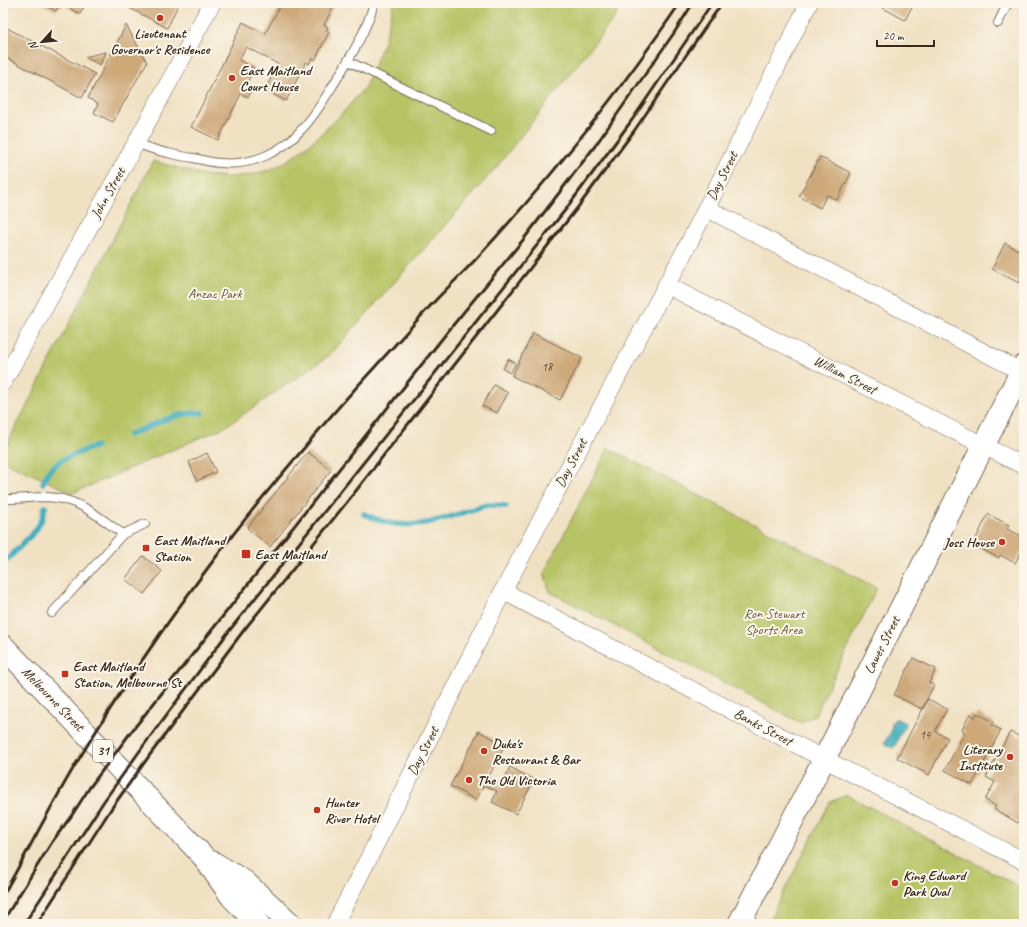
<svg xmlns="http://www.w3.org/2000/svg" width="1027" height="927" font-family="Caveat,sans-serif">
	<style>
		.green { fill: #b7c466; stroke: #797742 }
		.water { fill: #41afbe; stroke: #3e6c6e }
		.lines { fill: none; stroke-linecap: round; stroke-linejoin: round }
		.stream { stroke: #41afbe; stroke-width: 5.5 }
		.building { fill: #cda979 }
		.service-casing { stroke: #7a6a58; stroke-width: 10 }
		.minor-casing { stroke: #7a6a58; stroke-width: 18 }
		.secondary-casing { stroke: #7a6a58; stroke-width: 24 }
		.primary-casing { stroke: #7a6a58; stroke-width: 24 }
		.service { stroke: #fff; stroke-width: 8 }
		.minor { stroke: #fff; stroke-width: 17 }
		.secondary { stroke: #fff; stroke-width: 22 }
		.primary { stroke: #fff; stroke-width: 22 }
		.rail { stroke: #3b2a1e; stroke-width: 3 }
		.poi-dot { fill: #c8321e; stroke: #fbf7ec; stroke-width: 1.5 }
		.labels { text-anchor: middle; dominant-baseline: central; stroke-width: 4; stroke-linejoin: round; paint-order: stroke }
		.number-label { font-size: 12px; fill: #604a35 }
		.shield { fill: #fbf7ec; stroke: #75685c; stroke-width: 1 }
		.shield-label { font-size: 13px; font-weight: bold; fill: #3b2a1e }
		.poi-label { font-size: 14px; font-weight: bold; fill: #3b2a1e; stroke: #fbf7ec; text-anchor: start }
		.street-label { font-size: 14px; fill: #3b2a1e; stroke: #fbf7ec }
		.park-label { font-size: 14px; fill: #605834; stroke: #fbf7ec }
	</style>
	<rect width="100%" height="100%" fill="#fbf7ec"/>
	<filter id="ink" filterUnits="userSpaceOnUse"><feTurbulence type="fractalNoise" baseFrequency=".025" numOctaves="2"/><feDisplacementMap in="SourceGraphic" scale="8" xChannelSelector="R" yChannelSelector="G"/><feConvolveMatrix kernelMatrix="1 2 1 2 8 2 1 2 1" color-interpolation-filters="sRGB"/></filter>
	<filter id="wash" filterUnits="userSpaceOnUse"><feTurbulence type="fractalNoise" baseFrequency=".012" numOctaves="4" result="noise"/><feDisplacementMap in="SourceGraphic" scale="16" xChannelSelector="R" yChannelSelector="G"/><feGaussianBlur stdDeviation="0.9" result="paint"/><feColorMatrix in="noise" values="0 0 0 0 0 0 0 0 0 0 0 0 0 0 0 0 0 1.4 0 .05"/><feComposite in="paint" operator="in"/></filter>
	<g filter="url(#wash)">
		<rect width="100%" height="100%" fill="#f0e1c3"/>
		<g class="green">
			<polygon points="394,3 622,3 615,17 495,169 330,355 225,427 73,493 3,461 3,452 153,161 204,175 229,177 249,175 269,170 287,161 310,144 340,116 365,87 384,42"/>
			<polygon points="608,448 877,588 815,715 801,723 550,592 544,573"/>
			<polygon points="847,795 1024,889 1024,924 767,924 830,802"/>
		</g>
		<polygon class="water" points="895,719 897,719 905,723 906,726 900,734 895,746 893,748 886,745 884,743 891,732 892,722"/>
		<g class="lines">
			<g class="stream">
				<path d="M 129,435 C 151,426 178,411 202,413"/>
				<path d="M 43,483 C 49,460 77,454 96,446"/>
				<path d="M 364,514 C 375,519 385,523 397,524 C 428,528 457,513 487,505 L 495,505 L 506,506"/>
				<polyline points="3,564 36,530 42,519 45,507"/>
			</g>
		</g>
		<g id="blocks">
			<g class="building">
				<polygon points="41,3 86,3 80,14 63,5 61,8 58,7 56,11"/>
				<polygon points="128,3 179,3 167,28 126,6"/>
				<polygon points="270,3 335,3 324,25 328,27 326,31 329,32 315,60 312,58 309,64 306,62 286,101 265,90 278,64 246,47 239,60 254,68 245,87 251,91 248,97 241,94 218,140 191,127 243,22 265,34 279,8"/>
				<polygon points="874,3 910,3 913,5 905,20"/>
				<polygon points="126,25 147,62 113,122 94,113 98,104 88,98"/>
				<polygon points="3,26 95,74 82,98 3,56"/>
				<polygon points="105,52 106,52 100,65 85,57"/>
				<polygon points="820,157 851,173 837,200 827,195 820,208 799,196"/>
				<polygon points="1005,243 1024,253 1024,272 1019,283 992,269"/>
				<polygon points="533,333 582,358 560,400 512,376"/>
				<polygon points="508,359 516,363 510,373 503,369"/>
				<polygon points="494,385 508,393 497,413 482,406"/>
				<polygon points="308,452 331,470 270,547 247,528"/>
				<polygon points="207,453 216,472 197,481 189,462"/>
				<polygon points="988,514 1009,525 1007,529 1024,537 1024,550 1022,553 1021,552 1015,563 1000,555 999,558 973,545"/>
				<polygon points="143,556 162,571 144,594 125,579"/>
				<polygon points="913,658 936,669 929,683 934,685 922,709 894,695"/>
				<polygon points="928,699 947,709 935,731 948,738 929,775 897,758"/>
				<polygon points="977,713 994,722 992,725 1001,730 972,785 945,770 965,732 962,730 970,714 975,717"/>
				<polygon points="479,731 505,745 488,778 501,785 510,767 534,780 516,814 492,802 497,791 484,785 476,800 450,786"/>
				<polygon points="1010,732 1021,737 1024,732 1024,818 1021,817 1018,823 994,809 996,806 985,800 995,782 986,777"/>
			</g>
		</g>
	</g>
	<g filter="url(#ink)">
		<use href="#blocks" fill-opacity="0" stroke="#7a6a58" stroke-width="1"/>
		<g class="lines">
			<g class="service-casing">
				<g id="service">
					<polyline points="998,23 1008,3"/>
					<polyline points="348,61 491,131"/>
					<path d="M 136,143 C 146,147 157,151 168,153 C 176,155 185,157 194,158 C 203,160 212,163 221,163 C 252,166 282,152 302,129 C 314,117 323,101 332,87 C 348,61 366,33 374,3"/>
					<path d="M 3,499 C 17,500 32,497 46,497 C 79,498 97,516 123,534"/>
					<polyline points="52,613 123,534 145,524"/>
				</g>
			</g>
			<g class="minor-casing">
				<g id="minor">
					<polyline points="706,208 1024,373"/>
					<polyline points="666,285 1024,466"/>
					<polyline points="3,382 136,143 212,3"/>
					<polyline points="503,591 824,759 1024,861"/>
					<polyline points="335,924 414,769 503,591 689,243 809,3"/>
				</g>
			</g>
			<g class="secondary-casing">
				<polyline id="secondary" points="739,924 839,730 1024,366"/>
			</g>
			<g class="primary-casing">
				<g id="primary">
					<polyline points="3,646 203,856 232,897 258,924"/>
					<polyline points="212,862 245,882 291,924"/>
				</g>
			</g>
			<use href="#service" class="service"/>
			<use href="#minor" class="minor"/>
			<use href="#secondary" class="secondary"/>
			<use href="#primary" class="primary"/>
			<g class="rail">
				<path d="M 3,895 C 27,853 49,809 74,767 C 117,696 163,627 213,561 C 242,522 273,484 305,447 C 330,416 357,387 383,358 C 400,340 416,321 433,303 C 447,288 462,274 476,259 C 550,179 619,93 680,3"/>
				<polyline points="3,921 52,842 72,815 90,787 131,732 223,616 449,330 523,240 595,146 674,33 693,3"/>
				<polyline points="24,924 104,801 144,745 229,631 566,209 632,120 712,3"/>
				<polyline points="37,924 111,809 152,752 244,630 355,492 578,207 634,131 722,3"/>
			</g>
		</g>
	</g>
	<g class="poi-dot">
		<circle cx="160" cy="18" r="4"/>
		<circle cx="232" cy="78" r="4"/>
		<circle cx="1002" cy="542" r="4"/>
		<rect x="142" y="544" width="8" height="8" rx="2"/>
		<rect x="241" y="549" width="10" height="10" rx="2"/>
		<rect x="61" y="670" width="8" height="8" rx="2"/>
		<circle cx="484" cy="751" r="4"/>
		<circle cx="1010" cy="757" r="4"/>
		<circle cx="469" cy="780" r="4"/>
		<circle cx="317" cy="810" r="4"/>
		<circle cx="895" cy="883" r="4"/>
	</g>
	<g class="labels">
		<g class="number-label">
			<text x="547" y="367">18</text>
			<text x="925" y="735">14</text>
		</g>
		<rect class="shield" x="93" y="740" width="20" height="22" rx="3"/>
		<g class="shield-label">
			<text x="103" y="751">31</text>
		</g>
		<g class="poi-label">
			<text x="160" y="33" text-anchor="middle">Lieutenant<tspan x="160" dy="16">Governor's Residence</tspan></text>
			<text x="240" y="70">East Maitland<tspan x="240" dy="16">Court House</tspan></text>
			<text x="154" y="540">East Maitland<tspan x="154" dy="16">Station</tspan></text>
			<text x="994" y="542" text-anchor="end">Joss House</text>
			<text x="255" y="554">East Maitland</text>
			<text x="73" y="666">East Maitland<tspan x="73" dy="16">Station, Melbourne St</tspan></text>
			<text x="492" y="743">Duke's<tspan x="492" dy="16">Restaurant &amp; Bar</tspan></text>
			<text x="1002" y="749" text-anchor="end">Literary<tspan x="1002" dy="16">Institute</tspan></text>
			<text x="477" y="780">The Old Victoria</text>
			<text x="325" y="802">Hunter<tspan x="325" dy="16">River Hotel</tspan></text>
			<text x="903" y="875">King Edward<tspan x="903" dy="16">Park Oval</tspan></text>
		</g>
		<g class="street-label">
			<text transform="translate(722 176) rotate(-63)">Day Street</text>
			<text transform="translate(108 193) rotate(-61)">John Street</text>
			<text transform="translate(845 375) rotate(27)">William Street</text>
			<text transform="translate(571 463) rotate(-62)">Day Street</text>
			<text transform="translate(882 645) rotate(-63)">Lawes Street</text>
			<text transform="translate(53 699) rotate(46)">Melbourne Street</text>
			<text transform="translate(763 727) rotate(28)">Banks Street</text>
			<text transform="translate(423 751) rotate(-63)">Day Street</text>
		</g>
		<g class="park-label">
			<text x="215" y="293">Anzac Park</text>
			<text x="774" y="613">Ron Stewart<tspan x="774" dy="16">Sports Area</tspan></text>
		</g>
	</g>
	<rect width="1027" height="927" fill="none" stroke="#fbf7ec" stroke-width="16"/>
	<g transform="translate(42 42) rotate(243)" stroke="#fbf7ec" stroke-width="3" paint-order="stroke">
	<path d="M0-3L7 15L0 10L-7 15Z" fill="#3b2a1e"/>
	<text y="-6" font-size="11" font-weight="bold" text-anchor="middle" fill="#3b2a1e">N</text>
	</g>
	<path d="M877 40v6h57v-6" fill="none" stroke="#3b2a1e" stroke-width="2"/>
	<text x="883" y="40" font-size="12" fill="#3b2a1e" stroke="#fbf7ec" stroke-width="3" paint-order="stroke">20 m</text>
</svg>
